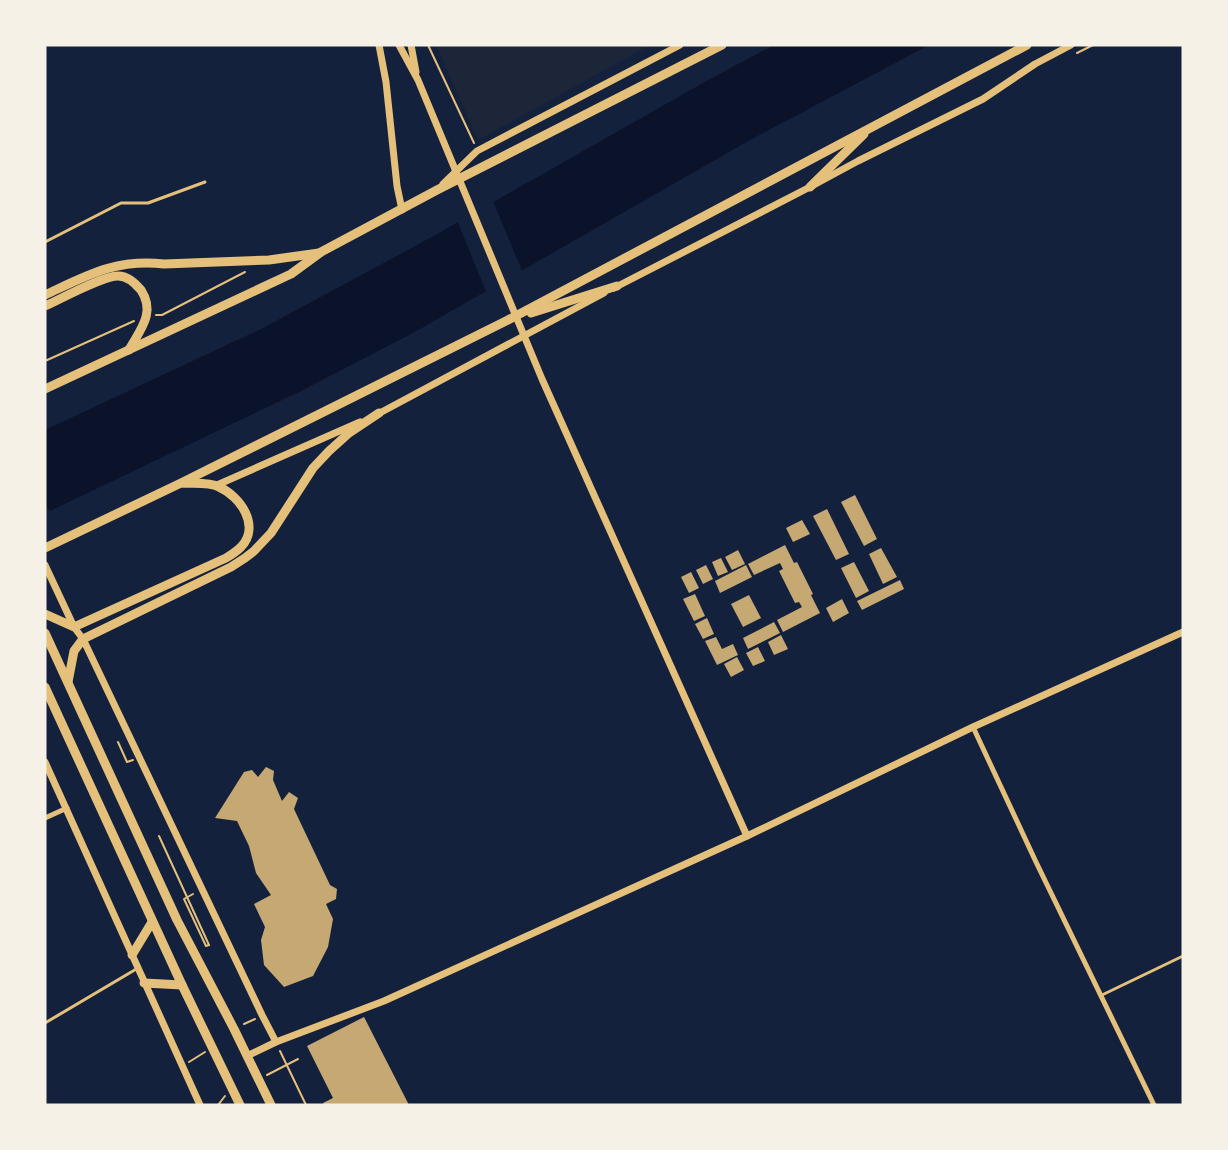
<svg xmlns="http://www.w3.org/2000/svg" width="1228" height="1150" font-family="Quicksand,sans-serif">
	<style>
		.green { fill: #1d2539 }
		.water { fill: #0b132b }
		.pier { fill: #14213d }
		.building { fill: #c6a872 }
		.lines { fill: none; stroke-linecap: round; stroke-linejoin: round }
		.path { stroke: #e5c07b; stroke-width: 2 }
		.service { stroke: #e5c07b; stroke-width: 3 }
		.minor { stroke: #e5c07b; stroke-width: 5 }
		.tertiary { stroke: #e5c07b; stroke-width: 7 }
		.trunk { stroke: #e5c07b; stroke-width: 9 }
	</style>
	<rect width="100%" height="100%" fill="#14213d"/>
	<polygon class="green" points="436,45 650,45 478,140"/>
	<polygon class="water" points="774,45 929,45 750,140 413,333 301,391 50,511 45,504 45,430 263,328 430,238 710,79"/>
	<polygon class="pier" points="492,199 523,273 487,294 457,220"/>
	<g class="building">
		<polygon points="855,495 877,539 864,546 841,502"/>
		<polygon points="827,509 849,554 836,560 813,516"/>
		<polygon points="802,520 810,534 793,542 786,528"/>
		<polygon points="785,545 794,563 797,562 813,594 811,595 820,613 783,632 777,620 802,607 799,602 795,603 779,571 783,569 780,563 754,575 748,564"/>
		<polygon points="881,548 897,577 883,584 869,554"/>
		<polygon points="738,550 745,564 732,570 725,557"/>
		<polygon points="721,558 728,572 718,576 712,562"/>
		<polygon points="854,562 869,591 856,598 841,568"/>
		<polygon points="706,565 713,579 703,584 696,570"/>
		<polygon points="746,565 752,577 720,593 715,581"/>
		<polygon points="691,572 699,588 689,593 681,577"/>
		<polygon points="900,580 904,589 862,610 857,601"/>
		<polygon points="695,594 705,616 694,621 683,599"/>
		<polygon points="749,595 761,618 743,627 731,604"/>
		<polygon points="842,599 849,613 833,622 826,608"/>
		<polygon points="707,618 714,634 703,639 695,624"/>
		<polygon points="774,622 780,633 748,649 743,638"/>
		<polygon points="781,635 788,649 774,655 768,642"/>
		<polygon points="716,637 722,649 733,644 738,655 717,665 705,641"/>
		<polygon points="758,647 765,661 753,666 746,653"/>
		<polygon points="737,657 744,670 731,677 724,664"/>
		<polygon points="266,767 274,771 273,780 282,801 289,792 298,798 294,809 330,885 337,889 336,899 326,904 333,919 328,947 313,976 284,987 264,965 261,940 265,927 254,904 271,895 256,873 249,846 237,821 215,818 244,772 252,770 258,777"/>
		<polygon points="364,1017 409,1105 324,1105 323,1103 333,1098 307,1046"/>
	</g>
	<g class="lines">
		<g class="path">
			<polyline points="428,45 474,143"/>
			<polyline points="1077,53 1093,45"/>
			<polyline points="156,315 162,315 245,272"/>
			<polyline points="45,361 134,321"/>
			<polyline points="118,742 127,762 133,760"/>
			<polyline points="159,836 209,945"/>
			<polyline points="193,894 184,899 206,946 209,945"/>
			<polyline points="244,1024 255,1019"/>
			<polyline points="280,1051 306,1105"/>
			<polyline points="189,1062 205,1052"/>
			<polyline points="267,1075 298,1059"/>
			<polyline points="218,1105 225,1096"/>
		</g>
		<g class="service">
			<polyline points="45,242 121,203 148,203 205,182"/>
			<polyline points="1102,995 1183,956"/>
			<polyline points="45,1023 138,968"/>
		</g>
		<g class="minor">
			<polyline points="973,727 1036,862 1154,1105"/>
			<polyline points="45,818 67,808"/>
		</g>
		<g class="tertiary">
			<polyline points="379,45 386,82 397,186 402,210"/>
			<polyline points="399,45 418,80 542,379 747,836"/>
			<polyline points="411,45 416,72"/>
			<polyline points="443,184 477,151 680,45"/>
			<polyline points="614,288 810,187 858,161 983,99 1035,64 1071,45"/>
			<polyline points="376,415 604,293"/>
			<polyline points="217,485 360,422"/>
			<polyline points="45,565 74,627 83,639 262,1015 276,1042"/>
			<polyline points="45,762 200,1105"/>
			<polyline points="247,1056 276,1042 384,1001 747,836 973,727 1183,632"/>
		</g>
		<g class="trunk">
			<polyline points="810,187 864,134"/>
			<path d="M 45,295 C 88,275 115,259 164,264 L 269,260 L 319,253"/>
			<path d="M 45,306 C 61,299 102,276 118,276 C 128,276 135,283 141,290 C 156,313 140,330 129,350"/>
			<polyline points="531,313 617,286"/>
			<polyline points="45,389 291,274 321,252 437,190 722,45"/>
			<polyline points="45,548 181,483 508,320 1027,45"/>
			<path d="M 45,614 L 74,627 L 226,558 C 231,555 237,551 241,547 C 261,526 240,496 219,487 C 209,482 193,484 182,483"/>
			<polyline points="45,633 177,920 234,1029 271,1105"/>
			<polyline points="68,682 74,651 83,639 231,567 245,558 254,551 271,533 313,468 329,451 349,433 379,413"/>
			<polyline points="45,687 182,985 240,1105"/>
			<polyline points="132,955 152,922"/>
			<polyline points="144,983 182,985"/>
		</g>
	</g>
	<rect width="1228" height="1150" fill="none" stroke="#f6f1e7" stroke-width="93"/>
</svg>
